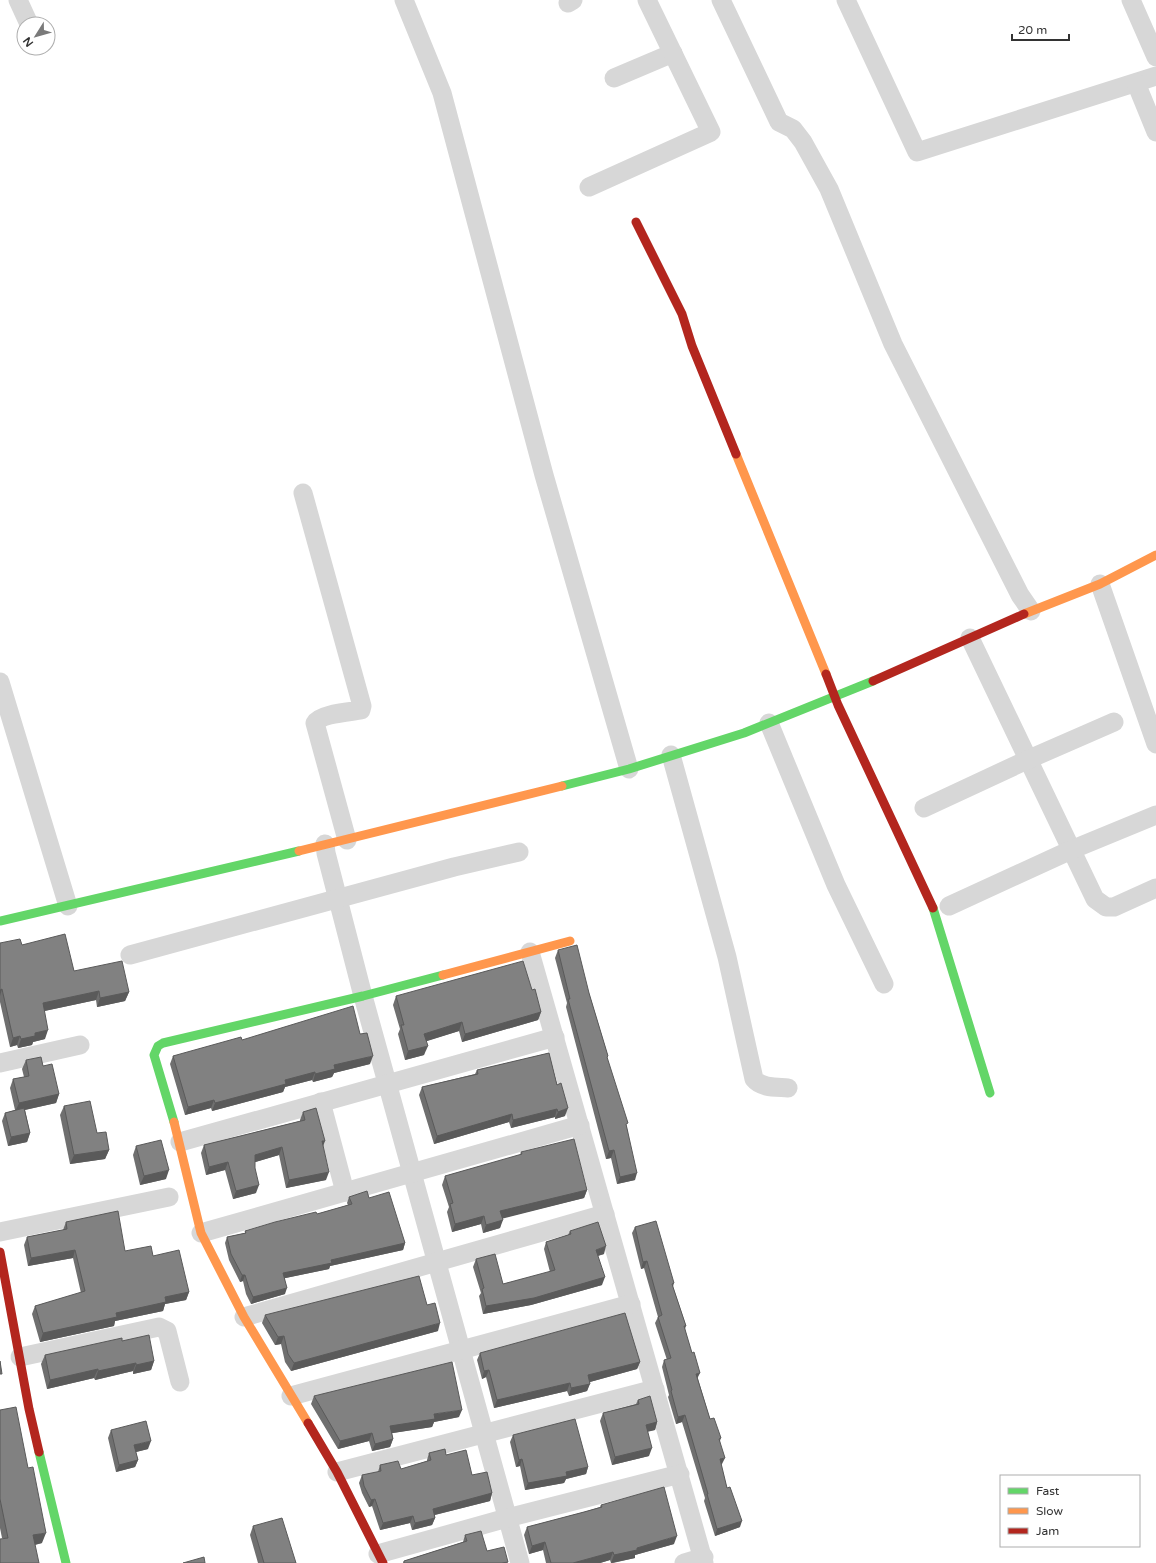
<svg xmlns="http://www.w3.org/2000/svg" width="1156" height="1563" font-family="'Varela Round',sans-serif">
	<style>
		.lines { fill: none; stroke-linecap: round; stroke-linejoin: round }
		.street { stroke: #d7d7d7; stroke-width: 19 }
		.fast { stroke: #63d668; stroke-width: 9 }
		.slow { stroke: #ff974d; stroke-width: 9 }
		.jam { stroke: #b3261e; stroke-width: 9 }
		.wall { fill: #6f6f6f }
		.shaded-wall { fill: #5a5a5a }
		.building { fill: #818181; stroke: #5a5a5a }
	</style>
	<rect width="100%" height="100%" fill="#fff"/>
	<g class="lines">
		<g class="street">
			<polyline points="18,0 29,24"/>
			<polyline points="404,0 442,93 544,475 629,769"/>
			<polyline points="721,0 779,122 793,129 803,142 829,189 893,344 1020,595 1031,611"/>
			<polyline points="846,0 917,152 1156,76"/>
			<polyline points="1131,0 1156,57"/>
			<polyline points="568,3 573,0"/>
			<polyline points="614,78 673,53"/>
			<polyline points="1136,83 1156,132"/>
			<polyline points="589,187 711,132 647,0"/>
			<path d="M 303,493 L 362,706 L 361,710 C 350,712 319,714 315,723 L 347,840"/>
			<polyline points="1100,584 1156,744"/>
			<polyline points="970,638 1095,899 1106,907 1114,907 1156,888"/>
			<polyline points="0,682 68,906"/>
			<polyline points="769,723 836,885 884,984"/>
			<path d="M 671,755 L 727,957 L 754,1079 C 761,1088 776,1087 788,1088"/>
			<polyline points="924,808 1027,760 1114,722"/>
			<polyline points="325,844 326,853 363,996 520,1563"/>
			<polyline points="949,906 1071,850 1156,815"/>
			<polyline points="530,952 704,1563"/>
			<polyline points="130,955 454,867 519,852"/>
			<polyline points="0,1063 80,1045"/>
			<polyline points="321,1102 345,1192"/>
			<polyline points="180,1142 555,1037"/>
			<polyline points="0,1232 169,1197"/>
			<polyline points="201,1233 580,1125"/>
			<polyline points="244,1317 605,1214"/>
			<polyline points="20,1357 159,1327 167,1331 180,1382"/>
			<polyline points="291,1396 631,1304"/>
			<polyline points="337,1472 655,1389"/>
			<polyline points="378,1554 507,1518 680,1474"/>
			<polyline points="684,1563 704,1557"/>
		</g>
		<g class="fast">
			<polyline points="562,786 629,769 744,733 873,681"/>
			<polyline points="933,908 990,1093"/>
			<polyline points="0,921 299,851"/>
			<polyline points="174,1122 154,1055 158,1046 163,1043 363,996 443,975"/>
			<polyline points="39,1452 66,1563"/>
		</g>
		<g class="slow">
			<polyline points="736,454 826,674"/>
			<polyline points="1024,614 1100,584 1156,555"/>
			<polyline points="299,851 562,786"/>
			<polyline points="443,975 570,941"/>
			<polyline points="174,1122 201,1233 244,1317 308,1423"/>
		</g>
		<g class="jam">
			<polyline points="636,222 682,314 692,346 736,454"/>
			<polyline points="826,674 838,705 933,908"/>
			<polyline points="873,681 1024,614"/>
			<polyline points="0,1252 29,1409 39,1452"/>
			<polyline points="308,1423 337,1472 383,1563"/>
		</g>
	</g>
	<g class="wall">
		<polygon points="0,943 22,945 74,971 129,992 125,1001 97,1007 96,1000 44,1011 45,1039 33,1042 32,1045 18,1048 17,1045 10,1047 0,1002"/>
		<polygon points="558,950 589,993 608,1056 607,1058 627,1128 635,1180 617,1184 611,1158 606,1159 566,1007 567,1003 555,958"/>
		<polygon points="532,990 541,1012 538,1020 462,1042 459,1031 426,1041 424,1055 405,1060 398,1034 400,1029 393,1005 396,996"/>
		<polygon points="360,1034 370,1064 334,1073 332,1077 313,1082 312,1080 285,1087 283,1092 212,1111 211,1108 185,1115 170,1064 173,1056"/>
		<polygon points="549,1053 565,1116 555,1119 555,1117 511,1128 509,1122 434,1144 419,1095 422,1087 475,1074 477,1070"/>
		<polygon points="26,1060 43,1066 59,1094 56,1103 25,1110 30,1133 27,1142 8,1146 2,1121 5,1113 15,1110 10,1088 13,1079 24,1077 22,1069"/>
		<polygon points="64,1106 97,1133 109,1150 105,1159 70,1164 60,1115"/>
		<polygon points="303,1112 323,1146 326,1180 286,1188 279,1155 255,1162 255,1168 256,1193 233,1199 225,1170 206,1175 201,1153 204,1145 300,1121 300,1120"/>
		<polygon points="136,1146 166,1179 140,1185 133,1155"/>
		<polygon points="521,1152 587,1190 584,1198 502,1218 500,1228 483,1233 481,1224 452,1232 447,1212 449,1207 442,1185 445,1176 520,1155"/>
		<polygon points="349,1197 369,1198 405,1243 403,1250 330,1266 329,1269 285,1278 285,1294 251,1304 246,1294 243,1281 240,1282 229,1260 225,1243 227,1237 245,1233 245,1231 317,1214 348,1205 347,1203"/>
		<polygon points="66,1222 125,1251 153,1256 189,1292 186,1300 165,1304 163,1311 115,1321 114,1326 40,1342 32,1314 35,1306 81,1293 73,1258 28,1266 24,1245 27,1237 63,1230"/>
		<polygon points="635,1227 674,1283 673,1287 686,1326 685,1329 698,1379 710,1419 721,1438 720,1441 722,1464 721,1465 727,1488 740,1527 715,1536 704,1501 705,1498 682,1422 676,1424 668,1397 669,1395 662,1367 664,1360 667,1360 655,1323 658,1317 644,1268 641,1269 632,1233"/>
		<polygon points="570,1231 604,1254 598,1256 602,1285 531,1305 483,1314 479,1296 481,1293 473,1267 476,1259 503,1284 550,1272 544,1249 546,1242 568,1235"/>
		<polygon points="427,1305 438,1331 291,1371 285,1362 281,1344 275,1345 262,1323 265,1315"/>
		<polygon points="122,1341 154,1361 151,1370 133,1374 133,1371 95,1380 94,1378 47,1389 41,1364 45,1355"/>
		<polygon points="480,1353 640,1362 637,1369 590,1382 587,1391 569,1396 567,1391 494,1408 486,1377 482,1379 477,1360"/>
		<polygon points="314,1396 459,1417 434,1422 432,1427 392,1433 393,1439 390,1447 372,1451 369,1441 338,1449 311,1404"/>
		<polygon points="638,1400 657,1422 655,1430 648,1431 649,1456 612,1465 600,1421 603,1413 636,1404"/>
		<polygon points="0,1410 42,1543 35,1545 2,1538 0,1528"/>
		<polygon points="111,1430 148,1449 136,1452 138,1460 135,1467 116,1472 108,1438"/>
		<polygon points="513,1435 588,1467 586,1474 566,1479 564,1483 525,1490 520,1466 516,1467 510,1442"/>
		<polygon points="429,1453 446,1455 472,1475 492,1493 490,1501 435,1515 435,1518 432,1525 412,1530 410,1523 380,1530 372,1506 369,1507 362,1493 359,1483 362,1475 378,1472 380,1465 401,1469 427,1461 427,1460"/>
		<polygon points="601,1505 674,1544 635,1555 635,1558 613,1563 611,1563 610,1560 600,1563 546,1563 543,1550 529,1554 524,1535 527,1527 584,1512 600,1507"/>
		<polygon points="253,1526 296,1563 258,1563 250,1535"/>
		<polygon points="465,1535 487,1551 508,1562 507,1563 403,1563 404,1561 463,1542"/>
	</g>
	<g class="shaded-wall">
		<polygon points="2,989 0,996 0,990"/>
		<polygon points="99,991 96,1000 40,1012 43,1003"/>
		<polygon points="129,992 125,1001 97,1007 100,998"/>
		<polygon points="541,1012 538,1020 462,1042 465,1034"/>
		<polygon points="462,1022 459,1031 421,1043 424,1034"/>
		<polygon points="48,1030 45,1039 33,1042 32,1045 18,1048 21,1039 35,1033"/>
		<polygon points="20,1036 17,1045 10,1047 13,1038"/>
		<polygon points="428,1046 424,1055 405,1060 408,1051"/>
		<polygon points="373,1056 370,1064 334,1073 332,1077 313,1082 315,1074 334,1065"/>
		<polygon points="315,1072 312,1080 285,1087 283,1092 212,1111 215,1103 285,1080"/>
		<polygon points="59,1094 56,1103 15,1112 19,1103"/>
		<polygon points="214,1100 211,1108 185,1115 188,1107"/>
		<polygon points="568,1108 565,1116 555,1119 558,1112"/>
		<polygon points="557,1109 555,1117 511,1128 513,1120"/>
		<polygon points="512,1114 509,1122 434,1144 437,1136"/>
		<polygon points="30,1133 27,1142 8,1146 11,1137"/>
		<polygon points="322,1141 325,1141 322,1149"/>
		<polygon points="282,1147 279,1155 252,1163 255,1155"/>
		<polygon points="109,1150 105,1159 70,1164 74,1155"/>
		<polygon points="614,1150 611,1158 606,1159 609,1151"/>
		<polygon points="228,1162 225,1170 206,1175 209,1167"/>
		<polygon points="169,1170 166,1179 140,1185 144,1176"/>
		<polygon points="329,1172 326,1180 286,1188 289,1180"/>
		<polygon points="637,1173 635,1180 617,1184 620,1177"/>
		<polygon points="259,1185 256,1193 233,1199 236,1191"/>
		<polygon points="587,1190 584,1198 497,1220 500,1211"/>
		<polygon points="484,1216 481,1224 452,1232 455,1224"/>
		<polygon points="503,1220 500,1228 483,1233 486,1225"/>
		<polygon points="405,1243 403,1250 330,1266 329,1269 281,1279 283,1273 331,1260"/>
		<polygon points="606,1246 604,1254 593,1257 596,1250"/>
		<polygon points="75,1250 73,1258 28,1266 31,1258"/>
		<polygon points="647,1261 644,1268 641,1269 643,1262"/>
		<polygon points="242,1275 245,1275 243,1281 240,1282"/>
		<polygon points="605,1277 602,1285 531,1305 483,1314 486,1306"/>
		<polygon points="287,1288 285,1294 251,1304 253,1297"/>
		<polygon points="189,1292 186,1300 165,1304 163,1311 115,1321 114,1326 40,1342 43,1333 116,1313 165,1297"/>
		<polygon points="440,1323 438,1331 291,1371 294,1363"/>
		<polygon points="284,1336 281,1344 275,1345 278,1337"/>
		<polygon points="154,1361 151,1370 133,1374 136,1365"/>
		<polygon points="640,1362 637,1369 586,1383 588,1375"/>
		<polygon points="136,1363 133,1371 95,1380 98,1371"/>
		<polygon points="98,1369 94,1378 47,1389 50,1380"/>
		<polygon points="489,1370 486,1377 482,1379 484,1371"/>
		<polygon points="700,1373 697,1379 696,1374"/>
		<polygon points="570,1383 567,1391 494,1408 497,1400"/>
		<polygon points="590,1384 587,1391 569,1396 571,1388"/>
		<polygon points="462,1410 459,1417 434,1422 432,1427 387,1434 390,1426 434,1414"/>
		<polygon points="685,1415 682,1422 676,1424 678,1417"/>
		<polygon points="657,1422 655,1430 643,1433 646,1425"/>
		<polygon points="372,1433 369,1441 338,1449 340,1441"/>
		<polygon points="393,1439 390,1447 372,1451 375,1444"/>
		<polygon points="151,1441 148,1449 132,1453 134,1445"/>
		<polygon points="652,1448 649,1456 612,1465 615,1457"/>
		<polygon points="725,1458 722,1464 717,1466 720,1459"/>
		<polygon points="522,1459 520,1466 516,1467 519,1460"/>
		<polygon points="138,1460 135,1467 116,1472 119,1465"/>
		<polygon points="588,1467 586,1474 566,1479 564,1483 525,1490 528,1483 566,1472"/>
		<polygon points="492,1493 490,1501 430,1516 433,1509"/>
		<polygon points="375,1499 372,1506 369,1507 371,1500"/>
		<polygon points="413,1516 410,1523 380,1530 383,1523"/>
		<polygon points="435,1518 432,1525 412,1530 415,1523"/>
		<polygon points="742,1521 740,1527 715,1536 717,1529"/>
		<polygon points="46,1533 42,1543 29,1546 33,1535"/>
		<polygon points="677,1536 674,1544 635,1555 635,1558 611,1563 614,1555 637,1548"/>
		<polygon points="545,1542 543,1550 529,1554 532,1546"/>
		<polygon points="613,1552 610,1560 600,1563 573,1563"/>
	</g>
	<g class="building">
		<polygon points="65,934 74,971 122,961 129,992 100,998 99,991 43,1003 48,1030 35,1033 35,1036 21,1039 20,1036 13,1038 2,989 0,990 0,943 20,939 22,945"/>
		<polygon points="577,945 589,993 608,1056 607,1057 628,1123 626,1124 637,1173 620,1177 614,1150 609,1151 568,999 570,999 558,950"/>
		<polygon points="523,961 532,990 535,989 541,1012 465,1034 462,1022 424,1034 428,1046 408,1051 401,1025 404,1025 396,996"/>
		<polygon points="353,1006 360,1034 367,1033 373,1056 334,1065 335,1069 315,1074 315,1072 285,1080 286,1084 215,1103 214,1100 188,1107 173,1056 241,1037 242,1040"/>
		<polygon points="549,1053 557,1085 561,1083 568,1108 558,1112 557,1109 513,1120 512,1114 437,1136 422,1087 478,1074 477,1070"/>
		<polygon points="41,1057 43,1066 52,1064 59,1094 19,1103 13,1079 29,1076 26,1060"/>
		<polygon points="90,1101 97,1133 106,1132 109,1150 74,1155 64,1106"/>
		<polygon points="24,1108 30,1133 11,1137 5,1113"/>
		<polygon points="316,1108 325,1141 322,1141 329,1172 289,1180 282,1147 255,1155 255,1168 259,1185 236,1191 228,1162 209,1167 204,1145 305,1120 303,1112"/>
		<polygon points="574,1139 587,1190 500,1211 503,1220 486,1225 484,1216 455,1224 450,1204 453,1203 445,1176 522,1154 521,1152"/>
		<polygon points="161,1140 169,1170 144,1176 136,1146"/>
		<polygon points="367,1191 369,1198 389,1192 405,1243 331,1260 332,1263 283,1273 287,1288 253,1297 249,1288 245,1275 242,1275 231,1254 227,1237 246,1233 245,1231 275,1222 316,1212 317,1214 352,1204 349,1197"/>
		<polygon points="118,1211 125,1251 151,1246 153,1256 179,1250 189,1292 165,1297 166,1302 116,1313 117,1317 43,1333 35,1306 85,1291 75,1250 31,1258 27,1237 67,1229 66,1222"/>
		<polygon points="656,1221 674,1283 672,1284 686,1326 684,1326 692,1353 694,1352 700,1373 696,1374 710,1419 714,1418 721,1438 719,1439 725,1458 720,1459 727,1488 730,1487 742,1521 717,1529 707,1494 708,1494 685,1415 678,1417 671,1391 672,1390 664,1360 671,1358 658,1317 662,1315 647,1261 643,1262 635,1227"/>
		<polygon points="598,1222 606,1246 596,1250 605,1277 534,1298 486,1306 482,1289 484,1288 476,1259 495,1254 503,1284 555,1270 546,1242 571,1234 570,1231"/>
		<polygon points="419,1276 427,1305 435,1303 440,1323 294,1363 288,1354 284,1336 278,1337 265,1315"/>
		<polygon points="625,1313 640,1362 588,1375 590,1384 571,1388 570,1383 497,1400 489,1370 484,1371 480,1353"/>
		<polygon points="149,1335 154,1361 136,1365 136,1363 98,1371 98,1369 50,1380 45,1355 122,1338 122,1341"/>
		<polygon points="0,1361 2,1374 0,1374"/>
		<polygon points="452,1362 462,1410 434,1414 435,1419 390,1426 393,1439 375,1444 372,1433 340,1441 314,1396"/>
		<polygon points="650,1396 657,1422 646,1425 652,1448 615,1457 603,1413 639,1404 638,1400"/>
		<polygon points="16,1407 28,1468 33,1467 46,1533 33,1535 39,1563 0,1563 0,1539 8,1538 0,1499 0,1410"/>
		<polygon points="575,1419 588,1467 566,1472 567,1476 528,1483 522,1459 519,1460 513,1435"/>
		<polygon points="146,1421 151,1441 134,1445 138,1460 119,1465 111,1430"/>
		<polygon points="445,1449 446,1455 466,1450 472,1475 487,1472 492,1493 433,1509 435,1518 415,1523 413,1516 383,1523 375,1499 371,1500 364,1486 362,1475 381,1471 380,1465 398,1461 401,1469 431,1460 429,1453"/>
		<polygon points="664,1487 677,1536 637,1548 637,1550 614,1555 613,1552 573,1563 551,1563 545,1542 532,1546 527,1527 584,1512 602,1507 601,1505"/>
		<polygon points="282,1518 296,1563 264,1563 253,1526"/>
		<polygon points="481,1531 487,1551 504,1547 508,1562 502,1563 404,1563 404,1561 467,1541 465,1535"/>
		<polygon points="204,1557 205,1563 183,1563"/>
	</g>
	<rect x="1000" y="1475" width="140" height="72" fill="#ffffff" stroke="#adadad"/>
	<rect x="1008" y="1488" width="20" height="6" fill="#63d668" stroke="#adadad"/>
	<text x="1036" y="1495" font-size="12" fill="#333333">Fast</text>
	<rect x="1008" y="1508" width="20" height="6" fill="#ff974d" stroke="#adadad"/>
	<text x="1036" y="1515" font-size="12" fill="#333333">Slow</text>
	<rect x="1008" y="1528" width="20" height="6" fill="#b3261e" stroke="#adadad"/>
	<text x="1036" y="1535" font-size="12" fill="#333333">Jam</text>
	<g transform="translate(36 36) rotate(233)"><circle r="19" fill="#ffffff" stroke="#adadad"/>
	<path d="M0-3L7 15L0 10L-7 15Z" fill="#7a7a7a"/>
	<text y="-6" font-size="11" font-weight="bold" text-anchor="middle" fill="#333333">N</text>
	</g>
	<path d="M1012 34v6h57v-6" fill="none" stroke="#333333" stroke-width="2"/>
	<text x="1018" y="34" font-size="12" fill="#333333" stroke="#ffffff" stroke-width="3" paint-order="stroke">20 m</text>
</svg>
